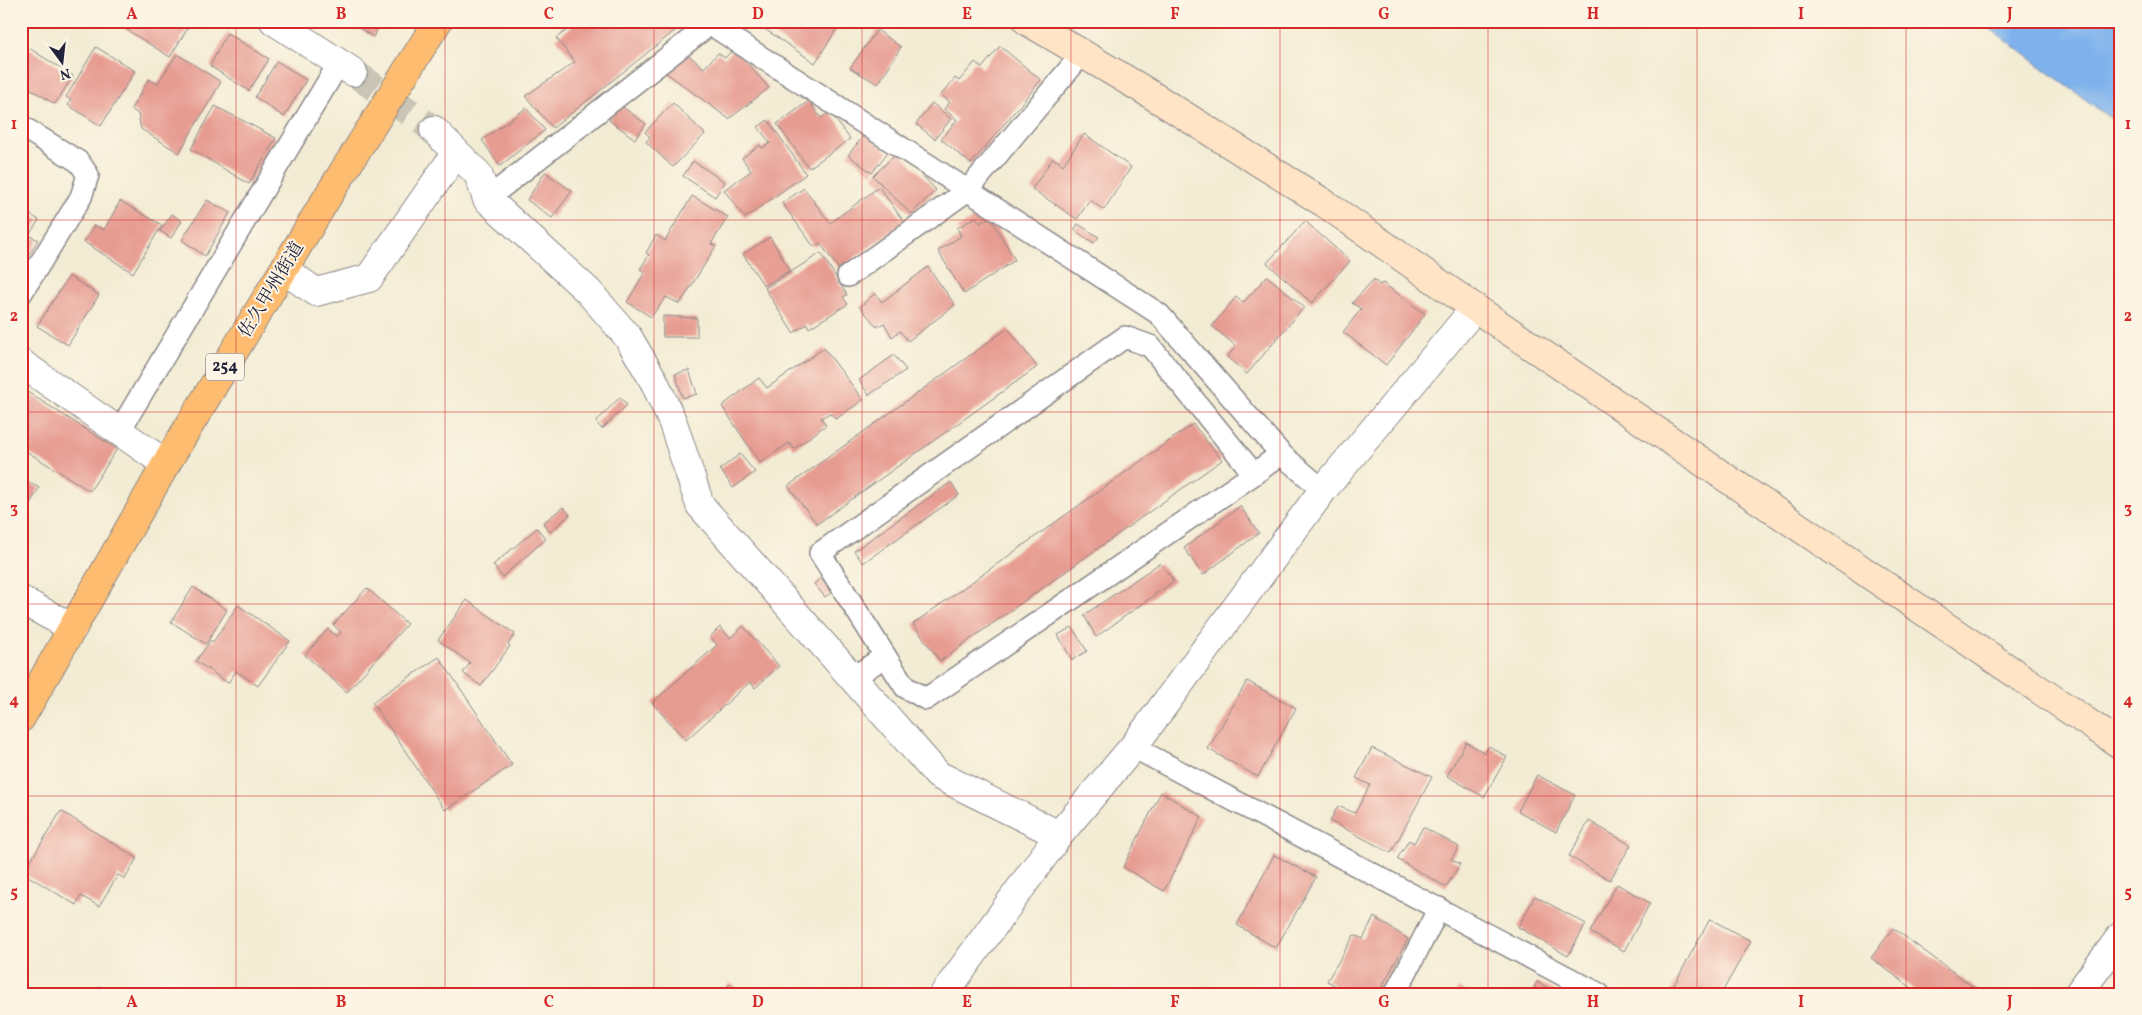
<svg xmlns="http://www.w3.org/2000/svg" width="2142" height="1015" font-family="Vollkorn,'Noto Serif JP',serif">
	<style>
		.water { fill: #7fb2ec; stroke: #506a94 }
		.building { fill: #e79c92 }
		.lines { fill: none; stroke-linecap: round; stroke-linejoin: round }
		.street-tunnel { stroke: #c9c4b5; stroke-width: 28; stroke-dasharray: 28 14; stroke-linecap: butt }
		.lane-casing { stroke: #8a8788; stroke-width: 24 }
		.street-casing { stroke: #8a8788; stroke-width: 30 }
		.secondary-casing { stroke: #8a8788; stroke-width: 30 }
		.highway-casing { stroke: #8a8788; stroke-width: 30 }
		.lane { stroke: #fff; stroke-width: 21 }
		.street { stroke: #fff; stroke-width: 28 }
		.secondary { stroke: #ffe4c6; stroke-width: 28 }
		.highway { stroke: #febc70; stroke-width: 28 }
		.grid { fill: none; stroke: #d62828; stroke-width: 1; stroke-opacity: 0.55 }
		.labels { text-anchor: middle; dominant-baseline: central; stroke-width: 4; stroke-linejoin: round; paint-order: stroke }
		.shield { fill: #fcf5e5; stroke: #63616e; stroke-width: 1 }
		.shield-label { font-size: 16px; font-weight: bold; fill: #22223b }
		.street-label { font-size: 18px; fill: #22223b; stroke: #fcf5e5 }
		.neatline { fill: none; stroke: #d62828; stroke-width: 2 }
		.grid-label { font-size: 16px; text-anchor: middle; font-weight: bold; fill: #d62828 }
	</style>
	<rect width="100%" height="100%" fill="#fcf5e5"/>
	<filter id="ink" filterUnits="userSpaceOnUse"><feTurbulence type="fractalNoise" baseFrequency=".02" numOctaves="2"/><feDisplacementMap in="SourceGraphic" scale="10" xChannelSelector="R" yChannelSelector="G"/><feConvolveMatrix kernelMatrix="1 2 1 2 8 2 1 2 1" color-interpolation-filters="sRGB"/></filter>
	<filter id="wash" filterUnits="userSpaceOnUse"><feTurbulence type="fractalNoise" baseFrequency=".0096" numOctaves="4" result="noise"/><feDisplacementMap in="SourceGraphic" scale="20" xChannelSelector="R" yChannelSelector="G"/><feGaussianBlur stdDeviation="1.12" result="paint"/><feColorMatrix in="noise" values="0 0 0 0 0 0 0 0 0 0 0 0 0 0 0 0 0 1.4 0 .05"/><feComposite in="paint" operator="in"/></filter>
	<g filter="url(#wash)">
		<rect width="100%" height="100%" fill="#f3ecd4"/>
		<polygon class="water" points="1980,21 2121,21 2121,126"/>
		<g id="blocks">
			<g class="building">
				<polygon points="113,21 192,21 170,57"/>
				<polygon points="348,21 382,21 373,37"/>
				<polygon points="580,21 687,21 553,128 525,96 575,62 556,38"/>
				<polygon points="753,21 842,21 815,63"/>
				<polygon points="877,30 901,47 878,84 850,68"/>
				<polygon points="227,33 269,59 249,91 210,66"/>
				<polygon points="21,43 73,76 55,104 21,83"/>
				<polygon points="1000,46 1041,80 971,164 941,139 957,120 944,109 950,102 941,95 955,78 959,81 975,62 982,68"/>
				<polygon points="96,47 135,71 101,126 68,105 71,100 66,97"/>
				<polygon points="734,48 769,88 729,119 665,72 686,53 704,68 718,53 725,58"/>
				<polygon points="177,54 221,82 179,153 141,129 138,114 131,109 149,79 157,84"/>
				<polygon points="277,61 306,80 284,117 255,97"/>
				<polygon points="809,101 821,118 830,112 850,139 809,168 777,124"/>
				<polygon points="673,103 705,134 673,167 646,142 650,137 645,132"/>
				<polygon points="932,103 951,119 935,139 916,124"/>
				<polygon points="620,105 646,124 635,139 609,120"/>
				<polygon points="215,106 276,138 249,184 191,149"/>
				<polygon points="526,108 545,130 500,166 482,140"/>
				<polygon points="768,120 806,174 745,218 724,190 751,171 742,158 760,145 762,148 770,143 758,127"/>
				<polygon points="865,134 888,152 872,173 848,155"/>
				<polygon points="1084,134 1131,167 1104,210 1090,200 1077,219 1032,189 1053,158 1063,165"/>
				<polygon points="899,151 936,190 911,214 873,176"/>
				<polygon points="693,161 725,182 715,197 683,176"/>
				<polygon points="545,172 572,191 552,218 527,200"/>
				<polygon points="879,187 904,222 839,269 820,243 814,247 782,203 804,188 830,223"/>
				<polygon points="692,196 728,217 711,244 716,246 680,304 666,297 651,317 627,302 645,272 640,269 649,255 646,253 656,235 665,241"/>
				<polygon points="207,200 230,213 205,256 182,240"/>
				<polygon points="120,201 162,225 133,273 84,242 94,225 104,230"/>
				<polygon points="21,209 39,220 29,235 38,240 21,268"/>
				<polygon points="172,214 182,221 171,238 160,231"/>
				<polygon points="976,217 980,223 990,217 1015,260 964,294 938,251 961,236 957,228"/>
				<polygon points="1305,221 1350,261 1312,303 1267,263"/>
				<polygon points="1078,224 1099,237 1094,243 1074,230"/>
				<polygon points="770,237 790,270 764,286 743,254"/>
				<polygon points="821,253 847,295 843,297 848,304 809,328 807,324 793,333 765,288"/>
				<polygon points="928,267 955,305 908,341 900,331 892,337 884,323 877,327 860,307 875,293 882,302"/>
				<polygon points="69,276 99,295 68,345 37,326"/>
				<polygon points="1267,276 1304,307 1247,374 1227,357 1236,346 1212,326 1236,297 1243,303"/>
				<polygon points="1374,279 1379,285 1383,283 1425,314 1386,365 1343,332 1361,309 1352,303"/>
				<polygon points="663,316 697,318 697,337 663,337"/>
				<polygon points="1008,328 1037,367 817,524 788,486"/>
				<polygon points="824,348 863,400 836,419 830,413 821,418 826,425 794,449 789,443 760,463 722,406 759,378 767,388"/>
				<polygon points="894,355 906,370 869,395 859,380"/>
				<polygon points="689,370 697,394 683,398 675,374"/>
				<polygon points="21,388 117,449 90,491 21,448"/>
				<polygon points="620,397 627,405 602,429 596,422"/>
				<polygon points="1193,424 1222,460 940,661 913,624"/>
				<polygon points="740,454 755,472 733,488 720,469"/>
				<polygon points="21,478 39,488 24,514 21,513"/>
				<polygon points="951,482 959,495 863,563 854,551"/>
				<polygon points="1240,506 1259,533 1203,575 1184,548"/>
				<polygon points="563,507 570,515 550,532 543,523"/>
				<polygon points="537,528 546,539 502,577 493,565"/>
				<polygon points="1160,563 1174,581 1096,637 1084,615"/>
				<polygon points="821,578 831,593 825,597 814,584"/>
				<polygon points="193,587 227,610 206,644 171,622"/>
				<polygon points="367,588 407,624 347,692 305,655 328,629 337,637 341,632 333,625"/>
				<polygon points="467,600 515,634 508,644 510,646 481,686 463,673 470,663 438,640"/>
				<polygon points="238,605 290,641 258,686 236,671 228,683 196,661 211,640 213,642"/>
				<polygon points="743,626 779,666 755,688 750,682 686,740 652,703 717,645 710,637 720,627 730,638"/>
				<polygon points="1072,627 1087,651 1072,660 1058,635"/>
				<polygon points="439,657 512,765 445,810 372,702"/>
				<polygon points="1247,681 1296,708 1258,777 1208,749"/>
				<polygon points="1466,742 1485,753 1489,746 1507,757 1484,797 1447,776"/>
				<polygon points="1372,748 1432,777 1391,853 1330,821 1338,806 1355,813 1370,785 1356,778"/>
				<polygon points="1537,775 1575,795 1556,832 1518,811"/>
				<polygon points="1161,792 1202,817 1164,891 1123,867"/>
				<polygon points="61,811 137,858 125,879 118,875 99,906 81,896 76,905 23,873"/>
				<polygon points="1589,821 1631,845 1610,880 1569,856"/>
				<polygon points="1423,827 1459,847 1451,859 1460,864 1446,887 1397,859 1409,840 1414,843"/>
				<polygon points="1274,855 1316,877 1276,948 1237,925"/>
				<polygon points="1617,884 1650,903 1624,951 1590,932"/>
				<polygon points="1535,896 1586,924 1568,956 1518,927"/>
				<polygon points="1374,917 1408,939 1378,994 1351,994 1327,981 1354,935 1363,939"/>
				<polygon points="1710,919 1751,941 1721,994 1669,994"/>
				<polygon points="1893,928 1983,994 1920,994 1871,958"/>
				<polygon points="1537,982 1560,994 1531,994"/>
				<polygon points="730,983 745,994 722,994"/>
				<polygon points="99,986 111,994 94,994"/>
				<polygon points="1458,988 1468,994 1455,994"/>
			</g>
		</g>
	</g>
	<g filter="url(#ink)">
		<use href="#blocks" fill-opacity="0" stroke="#8a8788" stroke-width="1"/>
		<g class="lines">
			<polyline class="street-tunnel" points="353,72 434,130"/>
			<g class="lane-casing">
				<g id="lane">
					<polyline points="21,126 79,162 88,175 81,197 21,294"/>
					<polyline points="487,199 710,24 1159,314 1281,454 1323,490"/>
					<polyline points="848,276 968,190 1082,54"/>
					<polyline points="120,430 339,63"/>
					<polyline points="1254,474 1150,346 1125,337 820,553 905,687 926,699 1254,474 1281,454"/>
					<polyline points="853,678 885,656"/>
					<polyline points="1133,747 1599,994"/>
					<polyline points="1395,994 1439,908"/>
				</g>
			</g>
			<g class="street-casing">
				<g id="street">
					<polyline points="274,21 353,72"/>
					<polyline points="434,130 478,174 487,199 588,291 628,337 654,381 673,423 700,505 938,775 1059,835"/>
					<polyline points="284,270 316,292 369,278 456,153"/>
					<polyline points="21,363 166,464"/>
					<polyline points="21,600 73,628"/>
					<polyline points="944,994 1059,835 1133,747 1323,490 1475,308"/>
					<polyline points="2078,994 2121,936"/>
				</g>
			</g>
			<g class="secondary-casing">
				<polyline id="secondary" points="1027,21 1142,89 1324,203 1475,308 2121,745"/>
			</g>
			<g class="highway-casing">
				<polyline id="highway" points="21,718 166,464 328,196 438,21"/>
			</g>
			<use href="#lane" class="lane"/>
			<use href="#street" class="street"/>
			<use href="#secondary" class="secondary"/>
			<use href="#highway" class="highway"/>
		</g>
	</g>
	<path class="grid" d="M 236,21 L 236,994M 445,21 L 445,994M 654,21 L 654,994M 862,21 L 862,994M 1071,21 L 1071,994M 1280,21 L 1280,994M 1488,21 L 1488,994M 1697,21 L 1697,994M 1906,21 L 1906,994M 21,220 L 2121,220M 21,412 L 2121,412M 21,604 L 2121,604M 21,796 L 2121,796"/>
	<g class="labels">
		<rect class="shield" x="206" y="353.5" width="38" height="27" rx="4"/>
		<g class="shield-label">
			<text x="225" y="367">254</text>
		</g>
		<g class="street-label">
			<text transform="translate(272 290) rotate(-59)">佐久甲州街道</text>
		</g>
	</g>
	<rect width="2142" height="1015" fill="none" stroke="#fcf5e5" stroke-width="55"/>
	<g transform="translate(62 62) rotate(165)" stroke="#fcf5e5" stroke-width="4" paint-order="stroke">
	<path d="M0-4L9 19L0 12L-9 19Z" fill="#22223b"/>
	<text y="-8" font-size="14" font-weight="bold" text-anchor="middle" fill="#22223b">N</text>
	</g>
	<rect x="28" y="28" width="2086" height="960" class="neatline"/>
	<g class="grid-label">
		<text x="132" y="19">A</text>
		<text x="341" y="19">B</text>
		<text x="549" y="19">C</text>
		<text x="758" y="19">D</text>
		<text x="967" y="19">E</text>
		<text x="1175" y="19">F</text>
		<text x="1384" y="19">G</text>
		<text x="1593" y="19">H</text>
		<text x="1801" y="19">I</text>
		<text x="2010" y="19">J</text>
		<text x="14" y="129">1</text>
		<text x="2128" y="129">1</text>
		<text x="14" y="321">2</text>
		<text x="2128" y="321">2</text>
		<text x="14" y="513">3</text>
		<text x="2128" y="513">3</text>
		<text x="14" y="705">4</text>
		<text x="2128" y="705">4</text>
		<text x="14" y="897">5</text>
		<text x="2128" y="897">5</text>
		<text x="132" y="1007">A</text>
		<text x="341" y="1007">B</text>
		<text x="549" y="1007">C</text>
		<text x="758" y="1007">D</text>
		<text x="967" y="1007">E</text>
		<text x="1175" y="1007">F</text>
		<text x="1384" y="1007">G</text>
		<text x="1593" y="1007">H</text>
		<text x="1801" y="1007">I</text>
		<text x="2010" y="1007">J</text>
	</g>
</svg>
